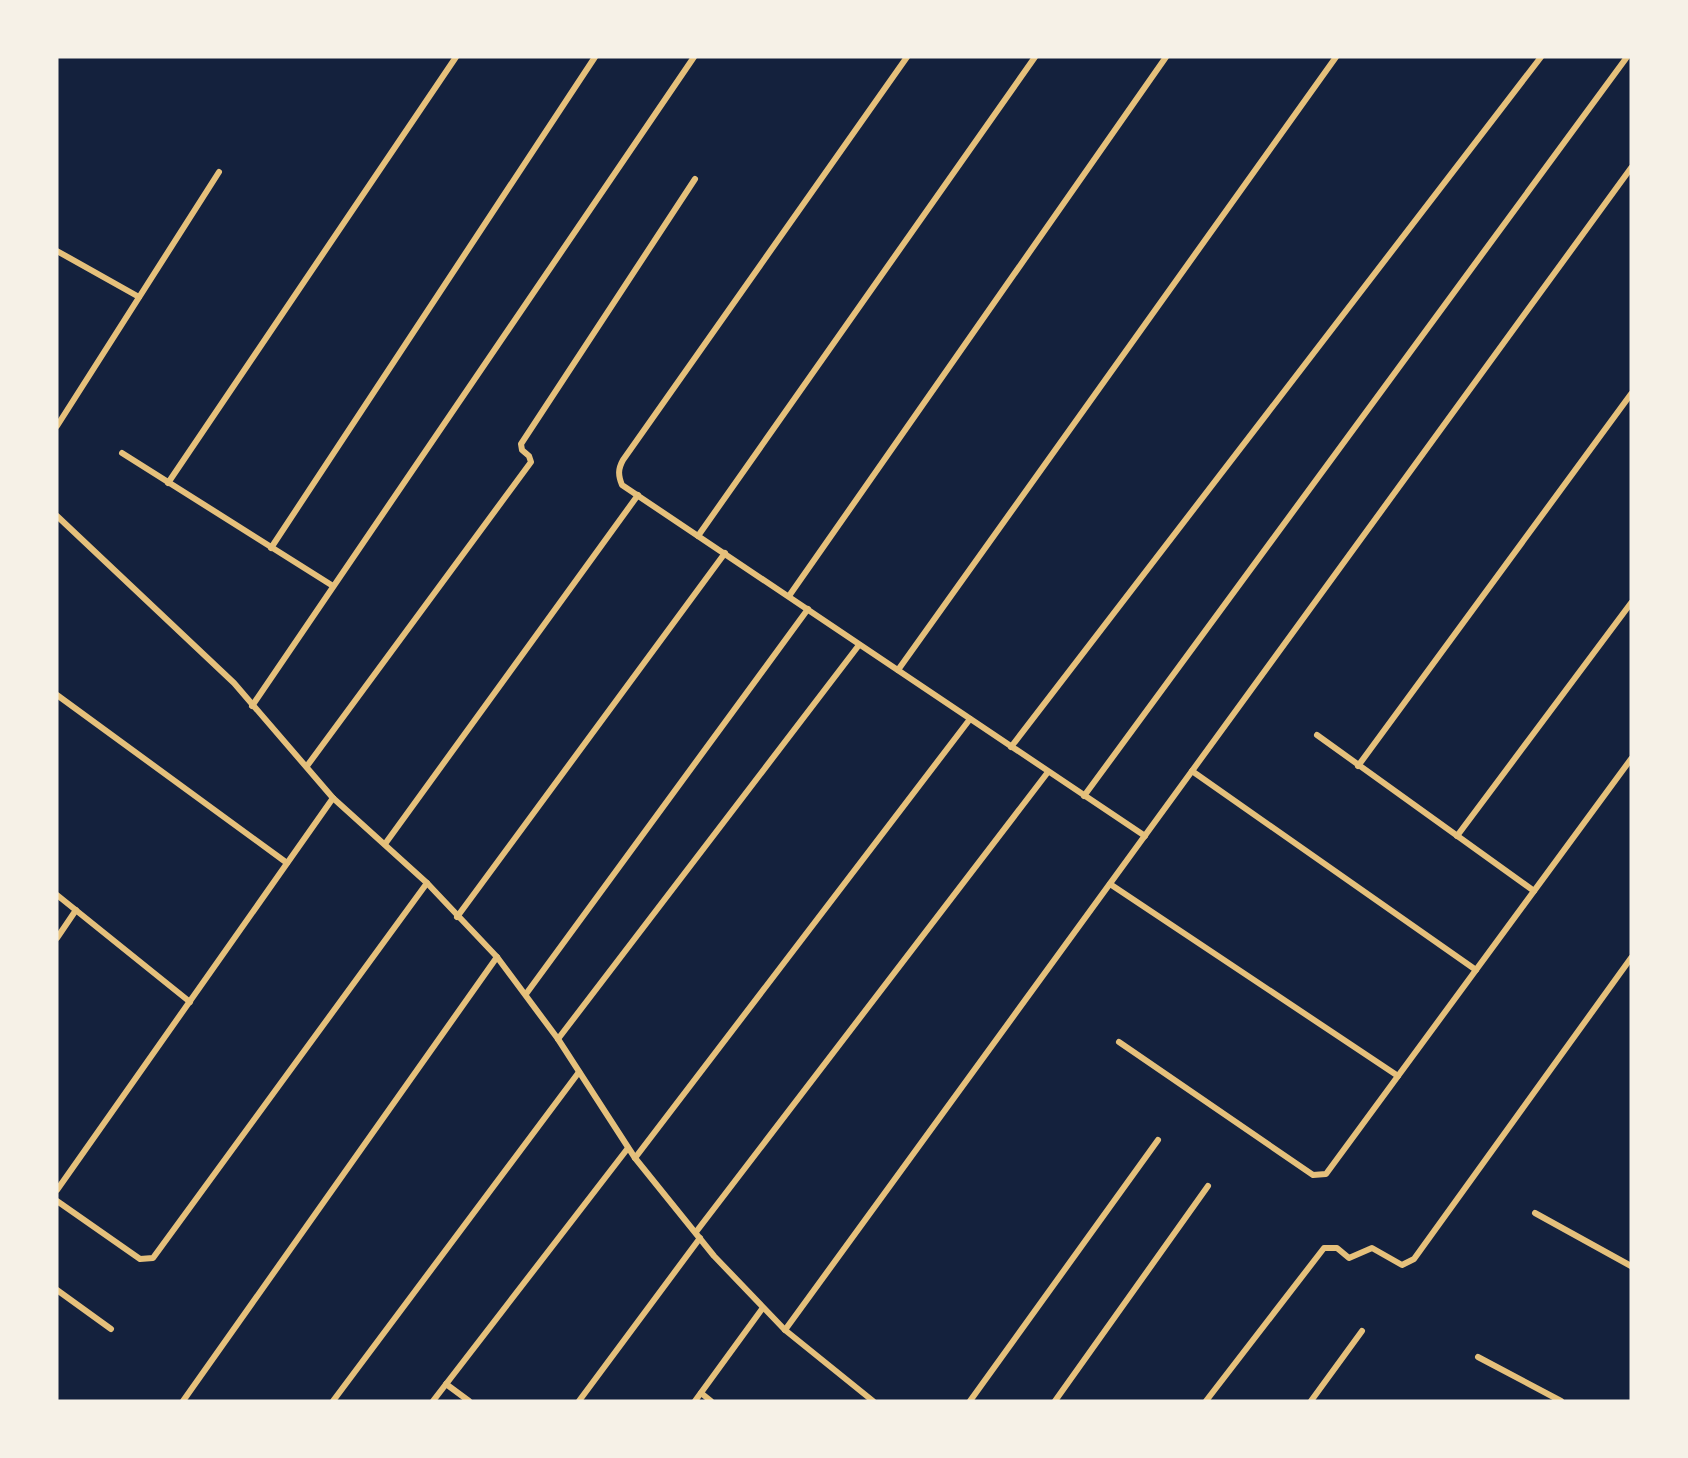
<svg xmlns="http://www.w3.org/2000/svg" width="1688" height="1458" font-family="'Alegreya Sans',sans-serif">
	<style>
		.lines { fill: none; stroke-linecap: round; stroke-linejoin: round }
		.minor { stroke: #e5c07b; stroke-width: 6 }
	</style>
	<rect width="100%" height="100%" fill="#14213d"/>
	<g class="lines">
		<g class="minor">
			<path d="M 907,57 L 623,460 C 618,469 618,475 622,485 L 1145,836"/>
			<polyline points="57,251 139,297"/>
			<polyline points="57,426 219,172"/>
			<polyline points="122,453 333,586"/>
			<polyline points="168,483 456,57"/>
			<polyline points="57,516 234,683 333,798 427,883 497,957 558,1039 635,1158 714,1256 785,1330 873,1401"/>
			<polyline points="698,536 1035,57"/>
			<polyline points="271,548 595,57"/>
			<polyline points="789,596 1166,57"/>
			<polyline points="898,670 1336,57"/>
			<polyline points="57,695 287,863"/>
			<polyline points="252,706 694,57"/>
			<polyline points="1317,735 1534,891"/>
			<polyline points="1011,747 1541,57"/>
			<polyline points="307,766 531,462 529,456 522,450 521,444 695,179"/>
			<polyline points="1358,766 1631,394"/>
			<polyline points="1192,771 1476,970"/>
			<polyline points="1084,796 1627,57"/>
			<polyline points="1457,836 1631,603"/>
			<polyline points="385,844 638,495"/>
			<polyline points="1110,884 1398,1076"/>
			<polyline points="57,895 190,1002"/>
			<polyline points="457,917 725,553"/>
			<polyline points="57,938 76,910"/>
			<polyline points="526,994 808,609"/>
			<polyline points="558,1039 859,645"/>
			<polyline points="1119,1042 1313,1175 1326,1174 1631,759"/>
			<polyline points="635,1158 970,719"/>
			<polyline points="57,1190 333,798"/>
			<polyline points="57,1201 140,1259 153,1258 427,883"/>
			<polyline points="1535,1213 1631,1266"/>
			<polyline points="696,1232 1048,772"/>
			<polyline points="57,1290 111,1329"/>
			<polyline points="785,1330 1631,168"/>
			<polyline points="1478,1357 1561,1401"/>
			<polyline points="446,1384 469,1401"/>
			<polyline points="701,1393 711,1401"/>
			<polyline points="183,1401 497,957"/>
			<polyline points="333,1401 579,1072"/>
			<polyline points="433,1401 628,1148"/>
			<polyline points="579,1401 700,1238"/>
			<polyline points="695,1401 762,1309"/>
			<polyline points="970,1401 1158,1140"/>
			<polyline points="1055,1401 1208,1186"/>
			<polyline points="1206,1401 1324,1248 1337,1248 1349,1258 1372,1248 1402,1265 1414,1259 1631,958"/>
			<polyline points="1311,1401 1362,1331"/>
		</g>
	</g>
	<rect width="1688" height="1458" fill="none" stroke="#f6f1e7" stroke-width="117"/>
</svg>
